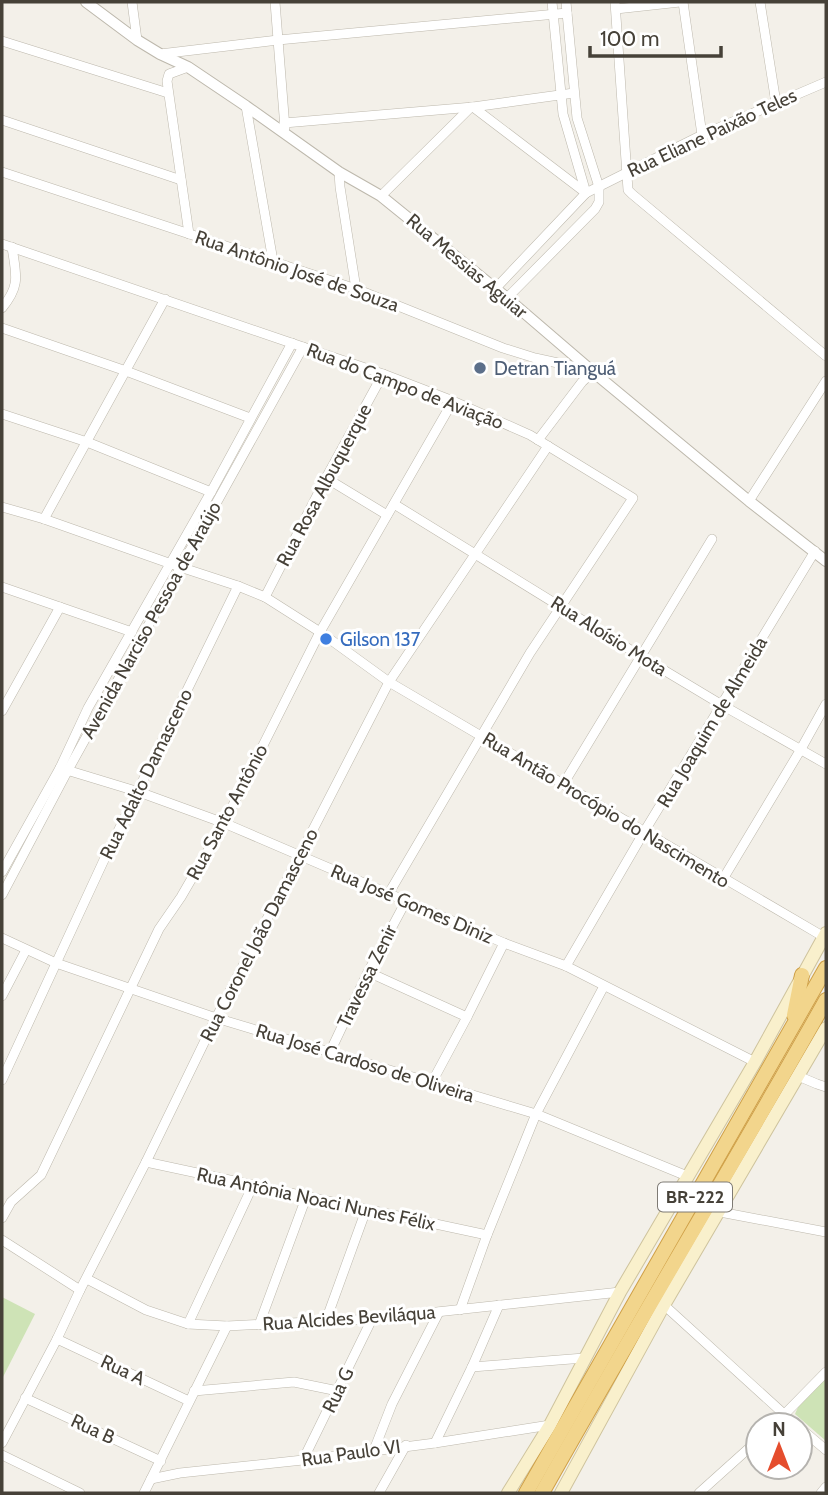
<svg xmlns="http://www.w3.org/2000/svg" width="828" height="1495" font-family="Cabin,sans-serif">
	<style>
		.green { fill: #cee3b6 }
		.lines { fill: none; stroke-linecap: round; stroke-linejoin: round }
		.minor-casing { stroke: #bdb8ac; stroke-width: 10 }
		.tertiary-casing { stroke: #bdb8ac; stroke-width: 12 }
		.secondary-casing { stroke: #cec39d; stroke-width: 14 }
		.trunk-casing { stroke: #cfa047; stroke-width: 16 }
		.minor { stroke: #fff; stroke-width: 9 }
		.tertiary { stroke: #fff; stroke-width: 10 }
		.secondary { stroke: #f9f0cc; stroke-width: 12 }
		.trunk { stroke: #f2d58c; stroke-width: 14 }
		.service-dot { fill: #5c6f8a; stroke: #fff; stroke-width: 2.5 }
		.shop-dot { fill: #3f7fe0; stroke: #fff; stroke-width: 2.5 }
		.labels { text-anchor: middle; dominant-baseline: central; stroke-width: 6; stroke-linejoin: round; paint-order: stroke }
		.shield { fill: #fff; stroke: #7e7a74; stroke-width: 2 }
		.shield-label { font-size: 18px; font-weight: bold; fill: #464138 }
		.street-label { font-size: 19px; fill: #464138; stroke: #fff }
		.service-label { font-size: 19px; fill: #4e5e75; stroke: #fff; text-anchor: start }
		.shop-label { font-size: 19px; fill: #366cbe; stroke: #fff; text-anchor: start }
	</style>
	<rect width="100%" height="100%" fill="#f3f0e9"/>
	<g class="green">
		<polygon points="2,1297 35,1314 2,1379"/>
		<polygon points="826,1376 826,1441 795,1414 799,1405"/>
	</g>
	<g class="lines">
		<g class="minor-casing">
			<g id="minor">
				<polyline points="132,2 137,40"/>
				<polyline points="275,2 285,128"/>
				<polyline points="552,2 563,114 586,193"/>
				<polyline points="615,2 628,190 632,194 826,356"/>
				<polyline points="683,2 702,135"/>
				<polyline points="760,2 776,103"/>
				<polyline points="616,9 680,2"/>
				<polyline points="2,41 168,93"/>
				<polyline points="160,54 278,40 567,13"/>
				<polyline points="188,67 169,74 167,81 189,234"/>
				<polyline points="246,106 273,261"/>
				<polyline points="473,107 586,193"/>
				<polyline points="2,120 181,180"/>
				<polyline points="284,123 473,107 574,93"/>
				<polyline points="2,172 356,289 503,348 535,358 590,370"/>
				<polyline points="339,172 340,187 356,289"/>
				<polyline points="381,196 471,107"/>
				<polyline points="2,244 303,347 383,374 453,401 530,435 633,498 530,653 389,893"/>
				<polyline points="495,289 586,193 702,135 826,82"/>
				<polyline points="507,298 595,209 599,202 599,187 577,118 566,2"/>
				<path d="M 2,308 C 21,285 16,275 12,247"/>
				<polyline points="2,328 126,371 250,418"/>
				<polyline points="2,414 87,442 211,492"/>
				<polyline points="538,440 582,382 593,372"/>
				<polyline points="326,478 387,515"/>
				<polyline points="749,501 826,381"/>
				<polyline points="394,504 642,657 722,705 826,764"/>
				<polyline points="2,507 44,519 180,567 238,586 265,597 320,632 389,682 824,937"/>
				<polyline points="44,519 165,299"/>
				<polyline points="2,587 132,632"/>
				<polyline points="265,597 326,478 383,374"/>
				<polyline points="2,711 60,607"/>
				<polyline points="60,768 139,792 224,823 504,943 566,966 755,1062"/>
				<polyline points="564,783 712,539"/>
				<polyline points="2,872 60,768 88,708 211,492 292,343"/>
				<polyline points="723,879 801,749 826,704"/>
				<polyline points="2,895 68,770 303,347"/>
				<polyline points="2,938 56,963 216,1018 536,1114 687,1176"/>
				<polyline points="566,966 644,832 815,551"/>
				<polyline points="368,972 467,1017"/>
				<polyline points="2,996 26,950"/>
				<polyline points="330,1052 368,972 406,901"/>
				<polyline points="798,1076 817,1084 826,1087"/>
				<polyline points="2,1080 103,862 238,586"/>
				<polyline points="431,1084 467,1017 504,943"/>
				<polyline points="146,1162 487,1235"/>
				<polyline points="720,1212 826,1232"/>
				<polyline points="2,1218 11,1202 41,1175 159,929 181,897 224,823 320,632 453,401"/>
				<polyline points="2,1240 80,1290"/>
				<polyline points="87,1279 146,1310 188,1324 227,1326 372,1319 620,1292"/>
				<polyline points="664,1305 796,1425"/>
				<polyline points="460,1310 487,1235 536,1114 604,986"/>
				<polyline points="325,1323 366,1210"/>
				<polyline points="188,1324 253,1185"/>
				<polyline points="259,1325 307,1195"/>
				<polyline points="57,1339 189,1401"/>
				<polyline points="472,1367 584,1358"/>
				<polyline points="194,1391 294,1382 338,1391"/>
				<polyline points="25,1398 161,1461"/>
				<polyline points="774,1425 826,1372"/>
				<polyline points="800,1428 826,1450"/>
				<polyline points="2,1443 57,1339 80,1290 146,1162 216,1018 389,682 548,446"/>
				<polyline points="435,1443 472,1367 499,1305"/>
				<polyline points="374,1450 392,1404 439,1312"/>
				<polyline points="2,1455 80,1493"/>
				<polyline points="303,1460 372,1319"/>
				<polyline points="151,1479 180,1473 303,1460 435,1443 550,1425"/>
				<polyline points="144,1493 227,1326"/>
				<polyline points="379,1493 406,1445"/>
				<polyline points="699,1493 758,1440"/>
				<polyline points="821,1493 826,1487"/>
			</g>
		</g>
		<g class="tertiary-casing">
			<polyline id="tertiary" points="86,2 137,40 160,54 188,67 246,106 339,172 381,196 507,298 592,371 749,501 826,561"/>
		</g>
		<g class="secondary-casing">
			<g id="secondary">
				<polyline points="508,1493 550,1425 620,1292 755,1062 826,933"/>
				<polyline points="561,1493 664,1305 826,1028"/>
			</g>
		</g>
		<g class="trunk-casing">
			<g id="trunk">
				<polyline points="794,1015 802,975"/>
				<polyline points="526,1493 826,968"/>
				<path d="M 542,1493 C 635,1327 733,1165 826,1000"/>
			</g>
		</g>
		<use href="#minor" class="minor"/>
		<use href="#tertiary" class="tertiary"/>
		<use href="#secondary" class="secondary"/>
		<use href="#trunk" class="trunk"/>
	</g>
	<circle class="service-dot" cx="480" cy="368" r="7"/>
	<circle class="shop-dot" cx="326" cy="639" r="7"/>
	<g class="labels">
		<rect class="shield" x="658" y="1182.5" width="74" height="29" rx="5"/>
		<g class="shield-label">
			<text x="695" y="1197">BR-222</text>
		</g>
		<g class="street-label">
			<text transform="translate(712 133) rotate(-25)">Rua Eliane Paixão Teles</text>
			<text transform="translate(467 266) rotate(40)">Rua Messias Aguiar</text>
			<text transform="translate(297 271) rotate(19)">Rua Antônio José de Souza</text>
			<text transform="translate(405 386) rotate(21)">Rua do Campo de Aviação</text>
			<text transform="translate(324 485) rotate(-62)">Rua Rosa Albuquerque</text>
			<text transform="translate(151 620) rotate(-61)">Avenida Narciso Pessoa de Araújo</text>
			<text transform="translate(609 636) rotate(32)">Rua Aloísio Mota</text>
			<text transform="translate(712 722) rotate(-59)">Rua Joaquim de Almeida</text>
			<text transform="translate(146 774) rotate(-64)">Rua Adalto Damasceno</text>
			<text transform="translate(606 810) rotate(31)">Rua Antão Procópio do Nascimento</text>
			<text transform="translate(227 812) rotate(-62)">Rua Santo Antônio</text>
			<text transform="translate(412 904) rotate(23)">Rua José Gomes Diniz</text>
			<text transform="translate(259 935) rotate(-63)">Rua Coronel João Damasceno</text>
			<text transform="translate(367 976) rotate(-64)">Travessa Zenir</text>
			<text transform="translate(365 1063) rotate(17)">Rua José Cardoso de Oliveira</text>
			<text transform="translate(316 1199) rotate(12)">Rua Antônia Noaci Nunes Félix</text>
			<text transform="translate(349 1318) rotate(-4)">Rua Alcides Beviláqua</text>
			<text transform="translate(123 1370) rotate(25)">Rua A</text>
			<text transform="translate(338 1390) rotate(-64)">Rua G</text>
			<text transform="translate(93 1429) rotate(25)">Rua B</text>
			<text transform="translate(351 1453) rotate(-8)">Rua Paulo VI</text>
		</g>
		<g class="service-label">
			<text x="494" y="368">Detran Tianguá</text>
		</g>
		<g class="shop-label">
			<text x="340" y="639">Gilson 137</text>
		</g>
	</g>
	<rect width="828" height="1495" fill="none" stroke="#464138" stroke-width="7"/>
	<g transform="translate(779 1446)"><circle r="33" fill="#ffffff" stroke="#b5b3af" stroke-width="2"/>
	<path d="M0-5L12 26L0 18L-12 26Z" fill="#e54d2d"/>
	<text y="-10" font-size="19" font-weight="bold" text-anchor="middle" fill="#464138">N</text>
	</g>
	<path d="M590 46v10h131v-10" fill="none" stroke="#464138" stroke-width="3.5"/>
	<text x="600" y="46" font-size="21" fill="#464138" stroke="#ffffff" stroke-width="5" paint-order="stroke">100 m</text>
</svg>
